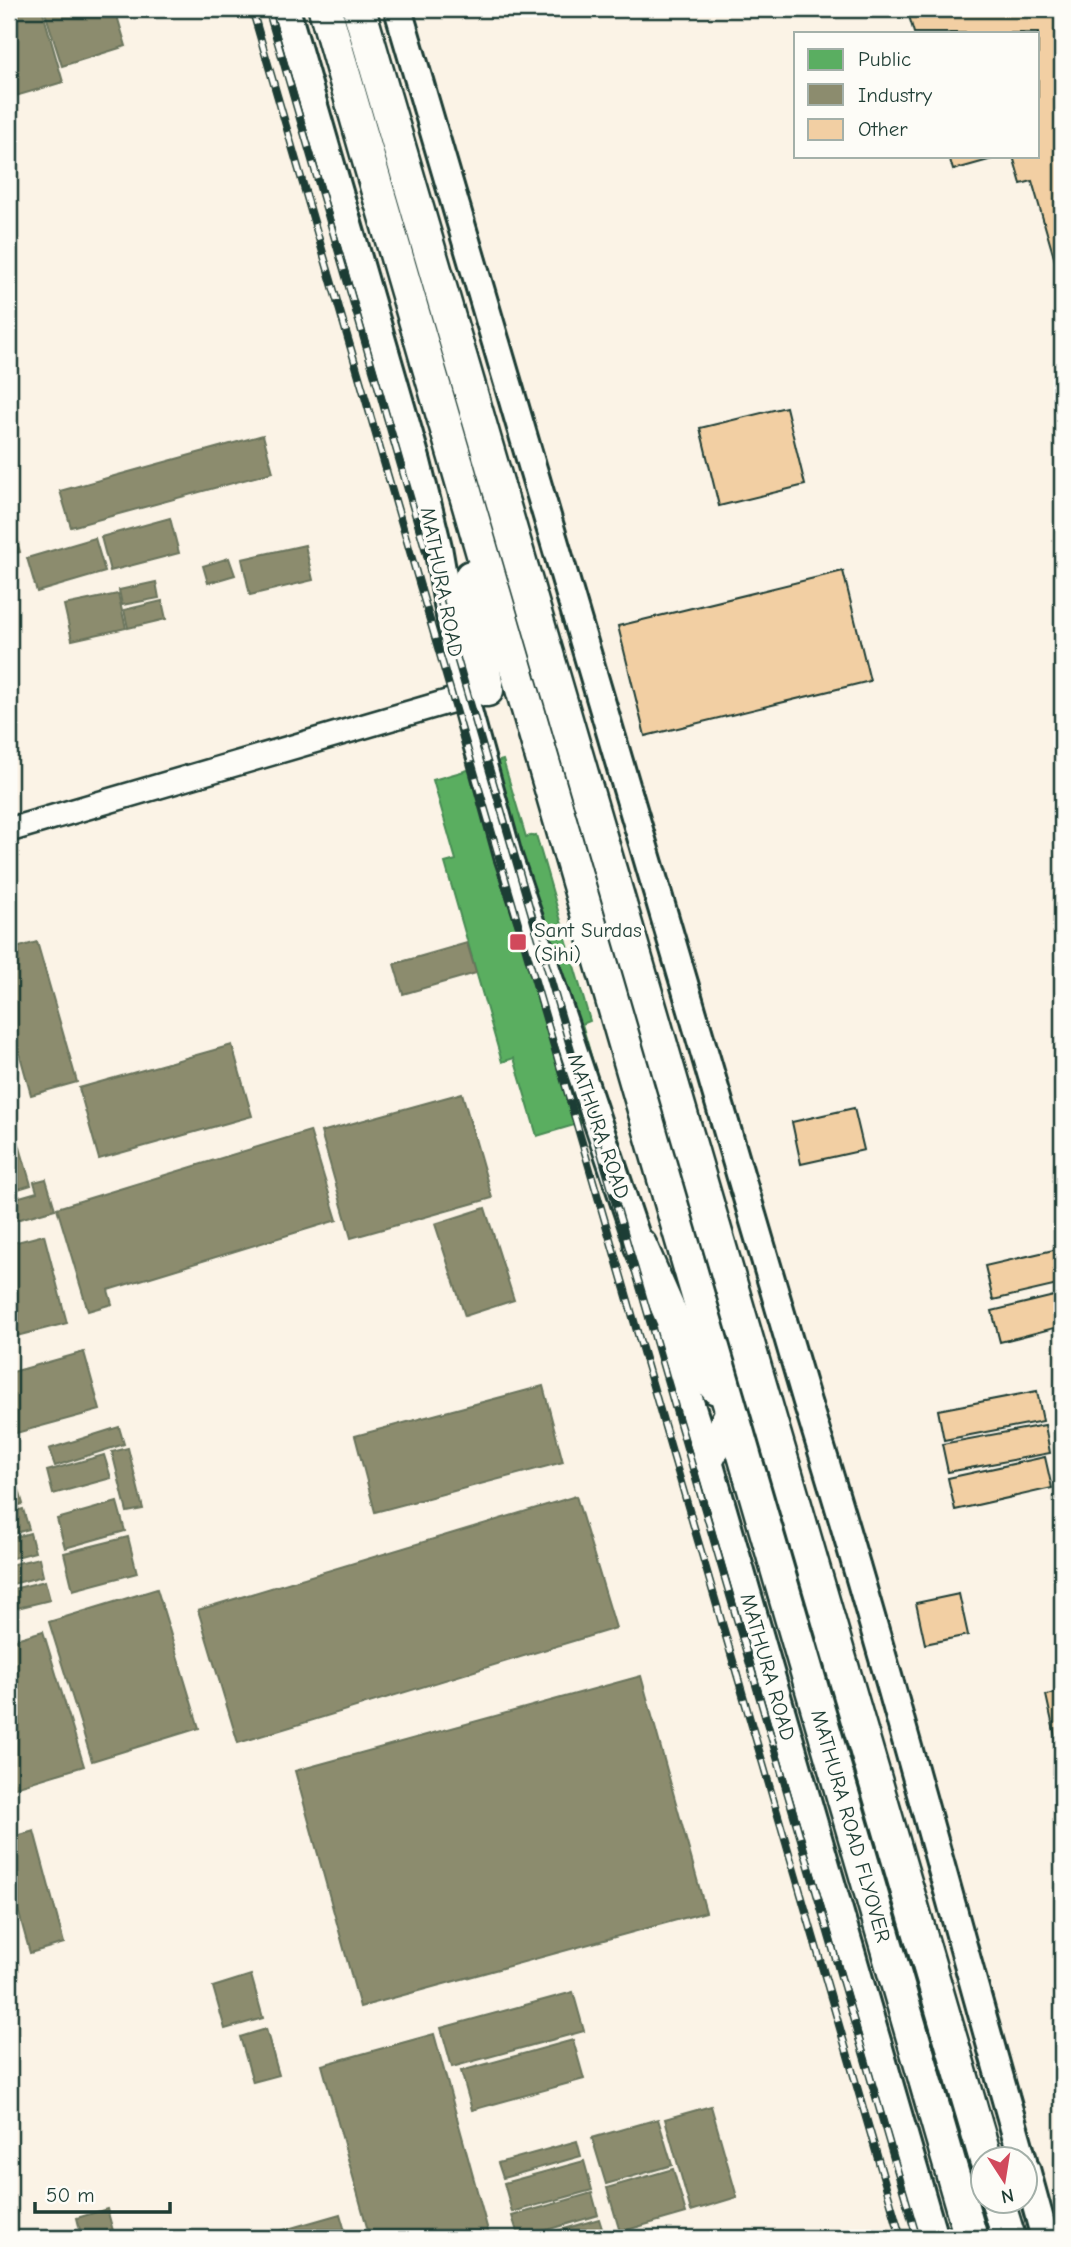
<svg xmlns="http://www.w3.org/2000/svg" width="1071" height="2247" font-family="'Comic Neue',sans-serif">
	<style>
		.public { fill: #5aae61; stroke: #488c54; stroke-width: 2 }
		.industry { fill: #8c8c6e; stroke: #6b745d; stroke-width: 2 }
		.building { fill: #f2cfa3; stroke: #1f3d34; stroke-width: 2 }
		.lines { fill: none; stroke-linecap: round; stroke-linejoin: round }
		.tertiary-casing { stroke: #1f3d34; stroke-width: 28 }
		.secondary-casing { stroke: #1f3d34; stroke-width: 32 }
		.trunk-casing { stroke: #1f3d34; stroke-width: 37 }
		.tertiary { stroke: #fdfcf7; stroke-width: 23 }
		.secondary { stroke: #fdfcf7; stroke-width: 26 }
		.trunk { stroke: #fdfcf7; stroke-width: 32 }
		.rail-casing { stroke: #1f3d34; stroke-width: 8 }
		.rail { stroke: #fdfcf7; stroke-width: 5; stroke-dasharray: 16; stroke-linecap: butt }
		.poi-dot { fill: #d1495b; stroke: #fdfcf7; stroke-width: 2.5 }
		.labels { text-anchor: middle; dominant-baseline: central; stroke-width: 7; stroke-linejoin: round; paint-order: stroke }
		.street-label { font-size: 21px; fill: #1f3d34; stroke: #fdfcf7 }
		.poi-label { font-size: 21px; fill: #1f3d34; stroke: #fdfcf7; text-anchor: start }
	</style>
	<rect width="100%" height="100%" fill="#fbf3e6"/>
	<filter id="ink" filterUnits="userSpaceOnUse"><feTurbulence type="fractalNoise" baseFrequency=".0143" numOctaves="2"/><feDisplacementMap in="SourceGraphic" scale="14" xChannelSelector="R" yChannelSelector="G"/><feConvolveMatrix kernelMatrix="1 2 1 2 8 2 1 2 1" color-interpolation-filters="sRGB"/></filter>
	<g filter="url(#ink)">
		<polygon class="public" points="503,760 526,837 536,835 590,1021 582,1024 608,1115 537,1136 514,1058 502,1062 445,863 456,860 433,780"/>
		<g class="industry">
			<polygon points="9,9 42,9 63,82 9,98"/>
			<polygon points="44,9 115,9 126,46 62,66"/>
			<polygon points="263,435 273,472 71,527 60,491"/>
			<polygon points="9,509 20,552 9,555"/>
			<polygon points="170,518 179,553 110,571 101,537"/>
			<polygon points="95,538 105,572 37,592 27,558"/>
			<polygon points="305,545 313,580 250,595 242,559"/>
			<polygon points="229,558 235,575 208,583 203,566"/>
			<polygon points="156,582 159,598 122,605 119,590"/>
			<polygon points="118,594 126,628 72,640 64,605"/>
			<polygon points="162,601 166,619 128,628 124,610"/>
			<polygon points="37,942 77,1082 31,1095 9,1016 9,950"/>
			<polygon points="467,943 476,973 403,994 394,964"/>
			<polygon points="232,1045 252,1116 99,1159 79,1088"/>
			<polygon points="462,1093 492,1198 351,1238 321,1132"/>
			<polygon points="10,1113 31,1185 9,1192 9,1114"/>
			<polygon points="310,1131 337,1220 108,1290 112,1304 88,1311 57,1208"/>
			<polygon points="46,1179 55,1209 9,1222 9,1200 37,1192 34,1182"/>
			<polygon points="485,1208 514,1300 465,1316 435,1224"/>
			<polygon points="44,1235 67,1323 9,1338 9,1244"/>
			<polygon points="84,1352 100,1410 9,1435 9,1373"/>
			<polygon points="543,1386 563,1462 375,1512 355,1436"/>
			<polygon points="119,1427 124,1444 55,1466 49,1449"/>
			<polygon points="128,1448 143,1509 127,1512 112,1452"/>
			<polygon points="104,1455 111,1478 53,1494 47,1471"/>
			<polygon points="16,1479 23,1504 9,1508 9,1481"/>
			<polygon points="576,1496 616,1628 238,1743 198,1610"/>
			<polygon points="117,1502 125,1531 65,1548 57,1519"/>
			<polygon points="23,1509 29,1529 9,1535 9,1513"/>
			<polygon points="30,1533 35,1552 9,1559 9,1539"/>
			<polygon points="128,1537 137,1573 73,1590 64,1553"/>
			<polygon points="39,1558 43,1576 9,1585 9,1565"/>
			<polygon points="45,1581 50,1600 9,1610 9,1590"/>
			<polygon points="157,1589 199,1728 92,1761 49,1622"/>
			<polygon points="43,1631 84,1766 9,1789 9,1641"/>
			<polygon points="641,1676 706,1912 360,2007 295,1771"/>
			<polygon points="34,1831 64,1943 30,1953 9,1877 9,1838"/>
			<polygon points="251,1975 263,2018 225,2029 213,1987"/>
			<polygon points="573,1992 584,2031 452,2067 441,2028"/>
			<polygon points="266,2029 279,2075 253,2082 240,2037"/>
			<polygon points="434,2034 490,2238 370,2238 322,2065"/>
			<polygon points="573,2040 584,2079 472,2110 461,2071"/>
			<polygon points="711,2106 737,2197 691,2211 665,2119"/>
			<polygon points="658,2119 672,2165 606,2184 592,2138"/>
			<polygon points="577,2141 581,2156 503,2178 498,2163"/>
			<polygon points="584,2161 592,2190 512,2212 504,2183"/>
			<polygon points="673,2169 686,2213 620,2232 607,2188"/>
			<polygon points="592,2193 598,2215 519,2238 512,2216"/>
			<polygon points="107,2209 115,2238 82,2238 77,2218"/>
			<polygon points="340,2214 345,2231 322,2238 256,2238"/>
			<polygon points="599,2219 605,2238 533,2238"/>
		</g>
		<g class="building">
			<polygon points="907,9 1062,9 1062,285 1032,181 1021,184 1013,156 1038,156 1038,33 914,33"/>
			<polygon points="949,156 1003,156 953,170"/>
			<polygon points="786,407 805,485 719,506 700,428"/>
			<polygon points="843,571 870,681 645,736 618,626"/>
			<polygon points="854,1108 864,1150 801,1164 792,1122"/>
			<polygon points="1062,1248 1062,1284 993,1300 985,1266"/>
			<polygon points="1062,1294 1062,1326 1000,1342 992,1311"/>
			<polygon points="1037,1391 1043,1421 944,1440 938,1410"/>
			<polygon points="1045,1425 1050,1453 948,1472 942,1444"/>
			<polygon points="1045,1457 1052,1488 955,1510 948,1478"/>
			<polygon points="959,1594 968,1635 925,1644 916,1603"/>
			<polygon points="1062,1692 1062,1743 1057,1745 1046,1695"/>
		</g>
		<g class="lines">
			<g class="tertiary-casing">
				<polyline id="tertiary" points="9,830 481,692"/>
			</g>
			<g class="secondary-casing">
				<g id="secondary">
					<polyline points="286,9 417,462 438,547 464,696 508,856 645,1263"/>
					<path d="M 398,9 L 807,1402 C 885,1653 951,1907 1023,2160"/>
					<polyline points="668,1333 708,1458 934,2238"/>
					<polyline points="1026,2169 1045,2238"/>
				</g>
			</g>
			<g class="trunk-casing">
				<g id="trunk">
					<polyline points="325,9 971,2238"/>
					<polyline points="359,9 986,2160"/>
					<polyline points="471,577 487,690"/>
					<polyline points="640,1245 687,1352 717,1388"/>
					<polyline points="708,1458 731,1414"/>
					<polyline points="998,2202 1009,2238"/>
				</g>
			</g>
			<use href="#tertiary" class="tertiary"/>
			<use href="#secondary" class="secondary"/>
			<use href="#trunk" class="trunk"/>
			<g class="rail-casing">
				<g id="rail">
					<polyline points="252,9 901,2238"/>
					<polyline points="268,9 917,2238"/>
				</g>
			</g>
			<use href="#rail" class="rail"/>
		</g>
	</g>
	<rect class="poi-dot" x="509" y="933" width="18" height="18" rx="3.5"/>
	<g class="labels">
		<g class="street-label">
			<text transform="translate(442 582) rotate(79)">MATHURA ROAD</text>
			<text transform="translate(599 1126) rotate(71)">MATHURA ROAD</text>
			<text transform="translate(768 1667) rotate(74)">MATHURA ROAD</text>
			<text transform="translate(851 1826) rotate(74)">MATHURA ROAD FLYOVER</text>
		</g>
		<g class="poi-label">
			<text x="534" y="930">Sant Surdas<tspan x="534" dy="24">(Sihi)</tspan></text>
		</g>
	</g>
	<rect width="1071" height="2247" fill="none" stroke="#fdfcf7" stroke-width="35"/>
	<rect x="18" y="18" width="1036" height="2212" fill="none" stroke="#1f3d34" stroke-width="2.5" filter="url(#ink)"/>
	<rect x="794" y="32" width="245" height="126" fill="#fdfcf7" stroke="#a4b0a9" stroke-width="2"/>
	<rect x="808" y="49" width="35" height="21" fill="#5aae61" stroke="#a4b0a9" stroke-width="2"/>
	<text x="858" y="66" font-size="21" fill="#1f3d34">Public</text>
	<rect x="808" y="84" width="35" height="21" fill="#8c8c6e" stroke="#a4b0a9" stroke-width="2"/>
	<text x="858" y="102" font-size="21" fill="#1f3d34">Industry</text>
	<rect x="808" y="119" width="35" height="21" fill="#f2cfa3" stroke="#a4b0a9" stroke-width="2"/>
	<text x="858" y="136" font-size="21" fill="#1f3d34">Other</text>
	<g transform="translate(1004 2180) rotate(168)"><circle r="33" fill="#fdfcf7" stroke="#a4b0a9" stroke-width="2"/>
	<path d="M0-5L12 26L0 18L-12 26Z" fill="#d1495b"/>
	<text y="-10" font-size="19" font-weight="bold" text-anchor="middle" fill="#1f3d34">N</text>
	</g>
	<path d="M35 2202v10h135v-10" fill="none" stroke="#1f3d34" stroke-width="3.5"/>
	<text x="46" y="2202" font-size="21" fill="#1f3d34" stroke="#fdfcf7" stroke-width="5" paint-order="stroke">50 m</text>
</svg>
